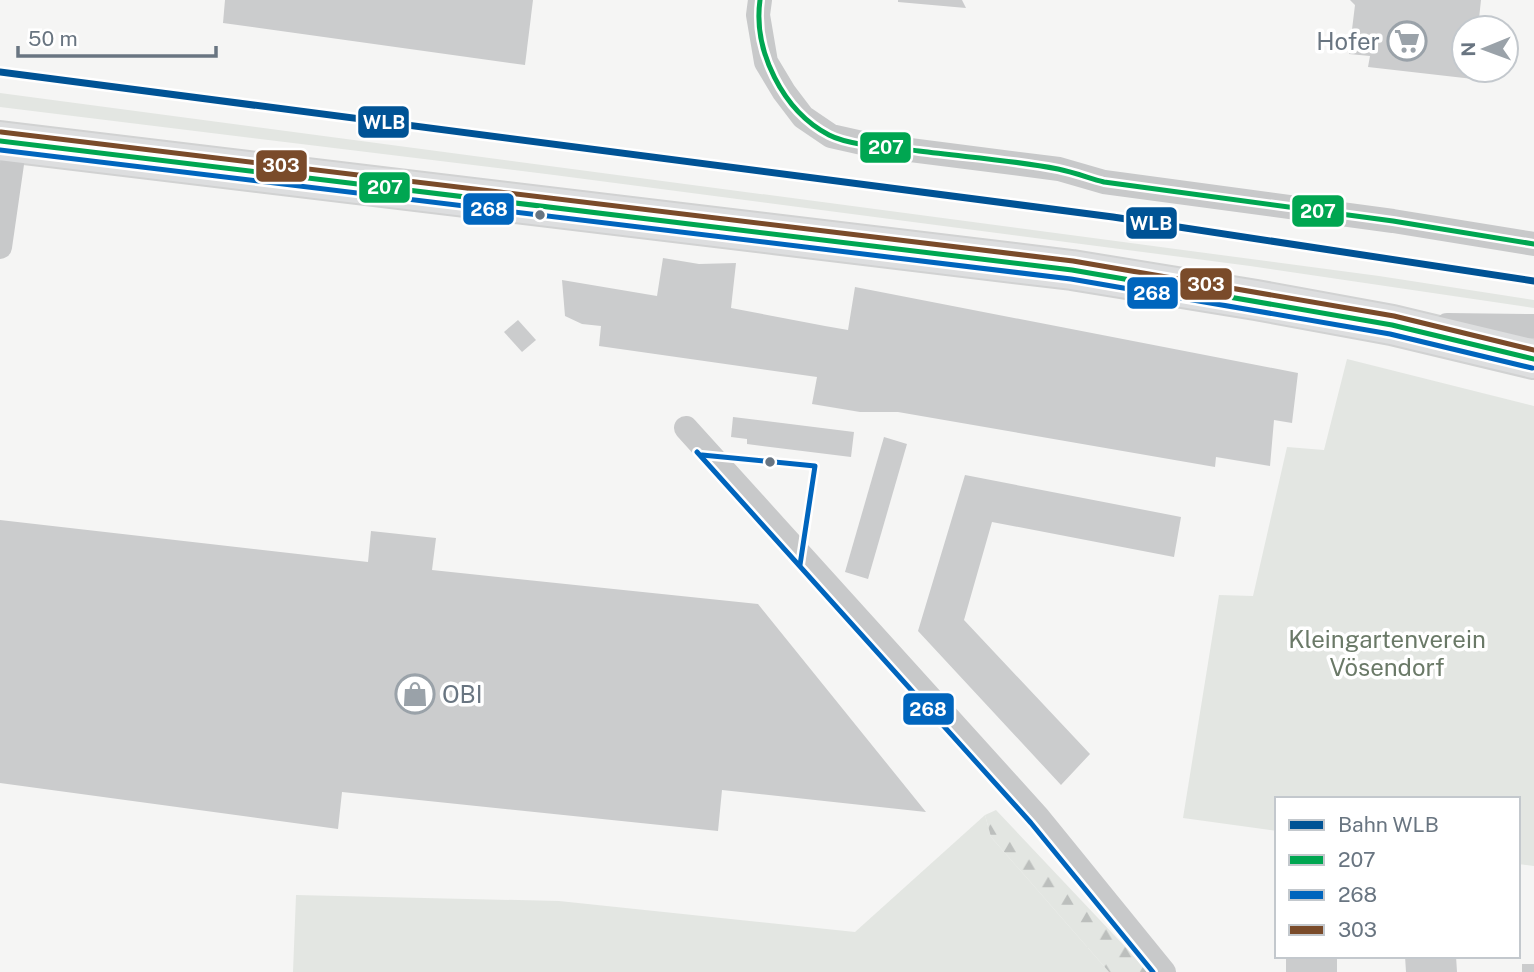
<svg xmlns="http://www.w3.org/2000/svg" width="1534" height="972" font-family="'Public Sans',sans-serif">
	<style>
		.green { fill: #e3e6e2 }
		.forest { fill: url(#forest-firs) }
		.building { fill: #cbcccd }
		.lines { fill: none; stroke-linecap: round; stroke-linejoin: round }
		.primary-casing { stroke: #d1d2d2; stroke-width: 42 }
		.minor { stroke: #c8c9ca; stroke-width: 24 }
		.primary { stroke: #dddedf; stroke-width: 38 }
		.bus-1-casing { stroke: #fff; stroke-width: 10 }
		.bus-2-casing { stroke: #fff; stroke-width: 10 }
		.bus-3-casing { stroke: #fff; stroke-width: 10 }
		.bus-1 { stroke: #00a651; stroke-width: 5 }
		.bus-2 { stroke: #0065bd; stroke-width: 5 }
		.bus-3 { stroke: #7a4b2a; stroke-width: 5 }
		.rail-1-casing { stroke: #fff; stroke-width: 12 }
		.rail-1 { stroke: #005395; stroke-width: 7 }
		.bus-dot { fill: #697581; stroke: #fff; stroke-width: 2.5 }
		.labels { text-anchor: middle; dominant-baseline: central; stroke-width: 7; stroke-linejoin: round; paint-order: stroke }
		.poi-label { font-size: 24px; fill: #697581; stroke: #fff; text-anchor: end }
		.park-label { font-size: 24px; fill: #6a7967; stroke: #fff }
		.line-badge { stroke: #fff; stroke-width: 2.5 }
		.badge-label { font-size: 19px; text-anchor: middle; font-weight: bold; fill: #fff }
	</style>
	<defs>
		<pattern id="forest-firs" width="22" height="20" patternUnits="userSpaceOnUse" patternTransform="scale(1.75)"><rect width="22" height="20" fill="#e3e6e2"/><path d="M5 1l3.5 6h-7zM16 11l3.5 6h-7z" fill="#bcbfbd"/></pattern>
	</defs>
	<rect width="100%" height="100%" fill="#f5f5f4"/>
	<g class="green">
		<polygon points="0,93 1379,276 1534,300 1534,308 1250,266 554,175 0,107"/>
		<polygon points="1347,359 1534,406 1534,866 1518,864 1518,799 1277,799 1277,831 1183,818 1219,595 1253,596 1287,447 1324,450"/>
		<polygon points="985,815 991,837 1109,972 293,972 296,895 559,901 855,932"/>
	</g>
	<polygon class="forest" points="996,810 1149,972 1109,972 991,837 985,815"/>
	<g class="building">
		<polygon points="225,0 533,0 525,65 223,23"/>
		<polygon points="898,0 962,0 966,8 898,2"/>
		<polygon points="1350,0 1481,0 1478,28 1464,28 1464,70 1474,70 1473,79 1368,67 1370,56 1349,54 1355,5"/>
		<polygon points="663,258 699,264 736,263 731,308 825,326 848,330 855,287 1298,373 1292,423 1274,420 1270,466 1216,457 1215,467 898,412 860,412 812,404 817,377 599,346 601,326 582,324 565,316 562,280 657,296"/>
		<polygon points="518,320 536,340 522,352 504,332"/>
		<polygon points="733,417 854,432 851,457 747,444 747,439 731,437"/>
		<polygon points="884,437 907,444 868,579 845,572"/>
		<polygon points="965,475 1181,517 1174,557 992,522 964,620 1090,754 1061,785 918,631"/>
		<polygon points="0,520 368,562 371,531 436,538 432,570 758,604 926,812 722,790 718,831 342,792 338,829 0,783"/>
		<rect x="1286" y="956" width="51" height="16"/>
		<polygon points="1405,956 1456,956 1457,972 1406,972"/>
		<rect x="1522" y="964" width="12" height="8"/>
	</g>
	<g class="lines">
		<g class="primary-casing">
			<polyline id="primary" points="0,141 1072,270 1256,300 1392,325 1534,359"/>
		</g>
		<g class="minor">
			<polyline points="760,0 758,15 766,62 784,92 803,117 831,136 871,145 1059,169 1104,182 1393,221 1534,244"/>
			<polyline points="0,247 15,143"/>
			<polyline points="1447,325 1534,326"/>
			<polyline points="686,428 1038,817 1164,972"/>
		</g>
		<use href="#primary" class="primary"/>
		<g class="bus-1-casing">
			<g id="bus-1">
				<path d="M 760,0 C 753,51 783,111 829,135 C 850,146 895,148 919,151 C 965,157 1012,160 1058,169 C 1073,172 1089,178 1104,182 L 1393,221 L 1534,244"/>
				<polyline points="0,141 1072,270 1392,325 1534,359"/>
			</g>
		</g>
		<g class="bus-2-casing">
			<g id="bus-2">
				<polyline points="0,150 1071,279 1390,334 1532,368"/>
				<polyline points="697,452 1031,823 1153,972"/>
				<polyline points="702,455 815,466 800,565"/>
			</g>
		</g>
		<g class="bus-3-casing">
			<polyline id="bus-3" points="1,132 1073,261 1394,316 1534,350"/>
		</g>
		<use href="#bus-1" class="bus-1"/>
		<use href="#bus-2" class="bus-2"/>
		<use href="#bus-3" class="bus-3"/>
		<g class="rail-1-casing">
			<polyline id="rail-1" points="0,72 1113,217 1534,281"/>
		</g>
		<use href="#rail-1" class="rail-1"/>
	</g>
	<defs>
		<g id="supermarket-ring" transform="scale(2.0125)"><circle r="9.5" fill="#fff" stroke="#9aa2a9" stroke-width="1.5"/><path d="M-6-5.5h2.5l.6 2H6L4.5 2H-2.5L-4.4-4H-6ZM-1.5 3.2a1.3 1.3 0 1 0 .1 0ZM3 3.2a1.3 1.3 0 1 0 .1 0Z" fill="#9aa2a9"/></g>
		<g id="shop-ring" transform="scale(2.0125)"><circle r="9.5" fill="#fff" stroke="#9aa2a9" stroke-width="1.5"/><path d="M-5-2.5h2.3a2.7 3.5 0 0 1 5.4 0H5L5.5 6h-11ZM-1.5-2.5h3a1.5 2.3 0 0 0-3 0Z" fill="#9aa2a9"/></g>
	</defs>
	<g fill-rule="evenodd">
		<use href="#supermarket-ring" x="1407" y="41"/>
		<use href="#shop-ring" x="415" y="694"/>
	</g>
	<g class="bus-dot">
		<circle cx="540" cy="215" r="6"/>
		<circle cx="770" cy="462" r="6"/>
	</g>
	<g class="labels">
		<g class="poi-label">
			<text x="1380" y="41">Hofer</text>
			<text x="442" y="694" text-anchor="start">OBI</text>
		</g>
		<g class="park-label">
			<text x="1387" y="639">Kleingartenverein<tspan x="1387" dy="28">Vösendorf</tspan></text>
		</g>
	</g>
	<g class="line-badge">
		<rect x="357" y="105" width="53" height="34" rx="7" fill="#005395"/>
		<rect x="859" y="131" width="53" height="33" rx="7" fill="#00a651"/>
		<rect x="255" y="149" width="53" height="34" rx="7" fill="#7a4b2a"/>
		<rect x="358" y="171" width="53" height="33" rx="7" fill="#00a651"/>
		<rect x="462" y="192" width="53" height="34" rx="7" fill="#0065bd"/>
		<rect x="1291" y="194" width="54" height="34" rx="7" fill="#00a651"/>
		<rect x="1125" y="206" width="53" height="34" rx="7" fill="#005395"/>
		<rect x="1179" y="267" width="54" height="34" rx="7" fill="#7a4b2a"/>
		<rect x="1126" y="276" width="53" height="34" rx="7" fill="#0065bd"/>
		<rect x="902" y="692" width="53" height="34" rx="7" fill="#0065bd"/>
	</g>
	<g class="badge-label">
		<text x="384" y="129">WLB</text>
		<text x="886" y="154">207</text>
		<text x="281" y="172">303</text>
		<text x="385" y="194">207</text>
		<text x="489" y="216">268</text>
		<text x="1318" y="218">207</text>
		<text x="1151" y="230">WLB</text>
		<text x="1206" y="291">303</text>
		<text x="1152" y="300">268</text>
		<text x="928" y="716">268</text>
	</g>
	<rect x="1275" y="797" width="245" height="161" fill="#ffffff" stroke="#c3c8cd" stroke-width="2"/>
	<rect x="1289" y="820" width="35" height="10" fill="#005395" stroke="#c3c8cd" stroke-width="2"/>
	<text x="1338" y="832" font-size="21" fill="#697581">Bahn WLB</text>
	<rect x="1289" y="855" width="35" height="10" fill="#00a651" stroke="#c3c8cd" stroke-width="2"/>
	<text x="1338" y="867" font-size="21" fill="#697581">207</text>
	<rect x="1289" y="890" width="35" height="10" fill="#0065bd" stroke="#c3c8cd" stroke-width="2"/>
	<text x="1338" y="902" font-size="21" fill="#697581">268</text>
	<rect x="1289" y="925" width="35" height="10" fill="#7a4b2a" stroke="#c3c8cd" stroke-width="2"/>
	<text x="1338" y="937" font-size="21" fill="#697581">303</text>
	<g transform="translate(1485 49) rotate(269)"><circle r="33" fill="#ffffff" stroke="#c3c8cd" stroke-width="2"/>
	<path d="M0-5L12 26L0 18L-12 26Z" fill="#9aa2a9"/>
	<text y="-10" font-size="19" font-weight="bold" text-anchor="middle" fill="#697581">N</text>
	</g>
	<path d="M18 46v10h198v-10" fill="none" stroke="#697581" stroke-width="3.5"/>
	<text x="28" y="46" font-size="21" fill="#697581" stroke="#ffffff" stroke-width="5" paint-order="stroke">50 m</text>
</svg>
